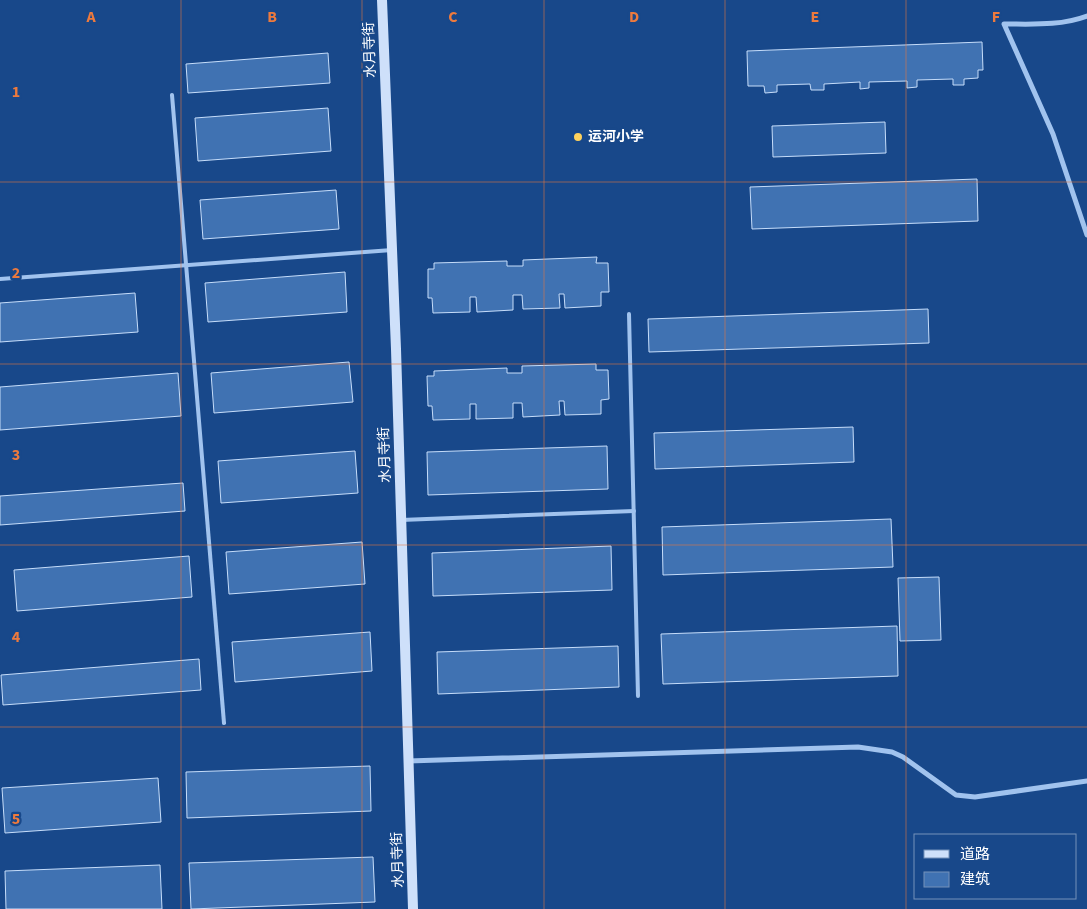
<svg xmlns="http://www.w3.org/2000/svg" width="1087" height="909" font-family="'Source Sans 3','Noto Sans SC',sans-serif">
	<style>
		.building { fill: #4072b2; stroke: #c6ddfa }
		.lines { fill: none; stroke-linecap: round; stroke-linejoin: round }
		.lane { stroke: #a1c3ee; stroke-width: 4 }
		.street { stroke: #a1c3ee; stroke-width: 5 }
		.secondary { stroke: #cee0fa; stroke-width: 10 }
		.grid { fill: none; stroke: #ed7a3d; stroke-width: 1; stroke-opacity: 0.55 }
		.poi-dot { fill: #ffd25d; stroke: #18488a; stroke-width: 2 }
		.labels { text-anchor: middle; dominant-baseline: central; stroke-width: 4.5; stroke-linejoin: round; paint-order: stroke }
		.street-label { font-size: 14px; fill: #fff; stroke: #18488a }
		.poi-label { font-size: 14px; font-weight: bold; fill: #fff; stroke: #18488a; text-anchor: start }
		.grid-label { font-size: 16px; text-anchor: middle; font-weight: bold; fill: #ed7a3d; stroke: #18488a; stroke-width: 4.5; stroke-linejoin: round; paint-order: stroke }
	</style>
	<rect width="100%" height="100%" fill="#18488a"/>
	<g class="building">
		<polygon points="982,42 983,70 978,70 978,78 964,79 964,85 953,85 953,79 917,80 917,87 907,88 907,81 869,82 869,88 860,89 860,82 824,84 824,90 811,90 810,84 777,85 777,92 765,93 764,86 748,86 747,51"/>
		<polygon points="328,53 330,83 188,93 186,64"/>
		<polygon points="328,108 331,151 198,161 195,118"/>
		<polygon points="885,122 886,153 773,157 772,126"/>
		<polygon points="977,179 978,221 752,229 750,187"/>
		<polygon points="336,190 339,229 203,239 200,200"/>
		<polygon points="597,257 596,263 608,263 609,292 601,292 601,306 565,308 564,294 559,294 560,308 523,309 522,295 513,295 513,310 477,312 476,297 470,297 470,312 433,313 432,298 428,298 428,269 434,269 434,263 507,261 507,266 523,266 523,260"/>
		<polygon points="345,272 347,312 208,322 205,283"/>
		<polygon points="135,293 138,332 0,342 0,303"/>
		<polygon points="928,309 929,343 649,352 648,319"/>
		<polygon points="349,362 353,402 214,413 211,373"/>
		<polygon points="596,364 596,370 608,370 609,399 601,400 601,414 565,415 564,401 559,401 560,415 523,417 522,403 513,403 513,418 476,419 476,404 470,404 470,419 433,420 432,406 428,406 427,376 434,376 434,371 507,368 507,373 522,373 522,366"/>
		<polygon points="178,373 181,416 0,430 0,387"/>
		<polygon points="853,427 854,462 655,469 654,433"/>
		<polygon points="607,446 608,489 428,495 427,452"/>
		<polygon points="355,451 358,493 221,503 218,461"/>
		<polygon points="183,483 185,511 0,525 0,496"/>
		<polygon points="891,519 893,567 663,575 662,527"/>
		<polygon points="362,542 365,584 229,594 226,552"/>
		<polygon points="611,546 612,590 433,596 432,553"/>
		<polygon points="189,556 192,597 17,611 14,570"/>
		<polygon points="939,577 941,640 900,641 898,578"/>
		<polygon points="897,626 898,676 663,684 661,634"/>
		<polygon points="370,632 372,671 235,682 232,642"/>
		<polygon points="618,646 619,687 438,694 437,652"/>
		<polygon points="199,659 201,690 3,705 1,675"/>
		<polygon points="370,766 371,811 187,818 186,772"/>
		<polygon points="158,778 161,822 5,833 2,788"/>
		<polygon points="373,857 375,902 191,909 189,863"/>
		<polygon points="160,865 162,909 6,909 5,871"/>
	</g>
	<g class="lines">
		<g class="lane">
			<polyline points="172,95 224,723"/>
			<polyline points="0,279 392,250"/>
			<polyline points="629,314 638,696"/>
			<polyline points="401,520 634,511"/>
		</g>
		<g class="street">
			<path d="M 1087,16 C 1060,26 1033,24 1004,24 L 1053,134 L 1087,235"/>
			<polyline points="408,761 858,747 892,752 903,757 956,795 975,797 1087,781"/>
		</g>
		<polyline class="secondary" points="382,0 396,349 413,909"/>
	</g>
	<path class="grid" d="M 181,0 L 181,909M 362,0 L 362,909M 544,0 L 544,909M 725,0 L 725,909M 906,0 L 906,909M 0,182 L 1087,182M 0,364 L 1087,364M 0,545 L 1087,545M 0,727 L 1087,727"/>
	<circle class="poi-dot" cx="578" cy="137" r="5"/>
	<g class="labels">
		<g class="street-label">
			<text transform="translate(370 50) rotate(-92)">水月寺街</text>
			<text transform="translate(385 455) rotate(-92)">水月寺街</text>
			<text transform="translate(398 860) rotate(-92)">水月寺街</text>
		</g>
		<g class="poi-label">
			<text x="588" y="137">运河小学</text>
		</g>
	</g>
	<g class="grid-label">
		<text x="91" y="22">A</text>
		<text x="272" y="22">B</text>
		<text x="453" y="22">C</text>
		<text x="634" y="22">D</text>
		<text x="815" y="22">E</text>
		<text x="996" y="22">F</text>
		<text x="16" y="97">1</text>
		<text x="16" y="278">2</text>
		<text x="16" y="460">3</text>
		<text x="16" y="642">4</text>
		<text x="16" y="824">5</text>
	</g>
	<rect x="914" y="834" width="162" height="65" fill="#18488a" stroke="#7491b9"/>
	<rect x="924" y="850" width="25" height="8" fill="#cee0fa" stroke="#7491b9"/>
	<text x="960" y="859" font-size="15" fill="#ffffff">道路</text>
	<rect x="924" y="872" width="25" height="15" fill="#4072b2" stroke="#7491b9"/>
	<text x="960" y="884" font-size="15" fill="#ffffff">建筑</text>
</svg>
